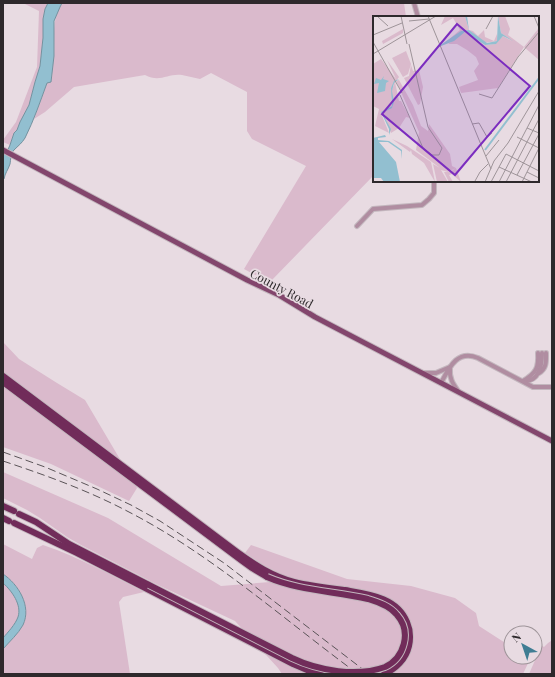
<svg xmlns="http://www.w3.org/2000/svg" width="555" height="677" font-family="'Playfair Display',serif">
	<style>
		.green { fill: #dabacc }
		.water { fill: #92bfd0; stroke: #74929f }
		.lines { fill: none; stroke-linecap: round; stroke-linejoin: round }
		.minor-casing { stroke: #c3b7be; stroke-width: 6 }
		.major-casing { stroke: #c3b7be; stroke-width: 7 }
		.highway-casing { stroke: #c3b7be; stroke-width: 8 }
		.minor { stroke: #b08da1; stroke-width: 4 }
		.major { stroke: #83466d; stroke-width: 5 }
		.highway { stroke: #712c5a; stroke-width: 6 }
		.rail { stroke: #5b5458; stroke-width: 1; stroke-dasharray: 8 4; stroke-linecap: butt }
		.highway-bridge-casing { stroke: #c3b7be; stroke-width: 8; stroke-linecap: butt }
		.highway-bridge { stroke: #712c5a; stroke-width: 6 }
		.labels { text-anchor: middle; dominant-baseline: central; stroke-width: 3.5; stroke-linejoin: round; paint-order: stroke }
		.street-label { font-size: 12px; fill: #2e292c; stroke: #e8dbe2 }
		.inset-river { fill: none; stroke: #92bfd0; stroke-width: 2 }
		.inset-road { fill: none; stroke: #9e9499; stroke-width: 1 }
		.view { fill: #7b2cbf; fill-opacity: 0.15; stroke: #7b2cbf; stroke-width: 2 }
		.inset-edge { fill: none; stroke: #2e292c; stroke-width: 2 }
	</style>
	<rect width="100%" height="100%" fill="#e8dbe2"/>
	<g class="green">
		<polygon points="23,3 48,3 45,9 43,19 43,38 42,47 40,66 35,82 29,105 20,122 17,130 14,133 10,145 3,142 3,140 16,122 37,67 39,11"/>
		<path d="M 62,3 L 404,3 L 406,17 L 374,17 L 374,175 L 271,281 L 281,284 L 276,286 L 244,269 L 306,166 L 252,139 L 247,131 L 247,92 L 211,73 L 200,79 C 194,78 188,76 182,75 C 168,73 160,83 145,75 L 74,87 L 45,112 L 34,119 L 47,83 L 52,79 C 52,71 53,64 54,56 C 55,36 51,21 62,3 Z"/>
		<polygon points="3,342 19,359 57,383 85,400 137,488 129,501 51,464 3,447"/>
		<polygon points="3,472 108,518 221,586 270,582 275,571 265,566 245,553 251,545 347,579 411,586 455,598 476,613 479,626 510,646 511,645 511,657 530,657 530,659 523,674 282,674 278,668 235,621 156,584 81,545 67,537 40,518 27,510 3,498"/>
		<path d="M 3,544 L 32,559 L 37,548 L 43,545 C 79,557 111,575 144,592 L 123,597 L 119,602 L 130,674 L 3,674 L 3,649 C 10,641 18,634 23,625 C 32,606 18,584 3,574 Z"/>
		<path d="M 3,583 C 12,591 22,605 18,617 C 15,625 8,632 3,638 Z"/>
		<polygon points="551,641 552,642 552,674 529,674 536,658 536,642 544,647 548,643"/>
	</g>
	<g class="water">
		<path d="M 48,3 L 62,3 L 60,7 L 54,21 L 54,56 L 51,82 L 47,83 C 40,102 34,120 25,138 C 22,143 18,146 14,150 C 10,154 11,159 10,164 C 8,170 5,173 4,179 L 3,180 L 3,154 L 6,154 L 10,145 L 14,133 L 17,130 L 20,122 L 29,105 L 35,82 L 40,66 L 42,47 L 43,38 L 43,19 L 45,9 Z"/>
		<path d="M 3,574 C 18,584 32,606 23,625 C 18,634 10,641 3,649 L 3,638 C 8,632 15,625 18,617 C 22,605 12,591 3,583 Z"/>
	</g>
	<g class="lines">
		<g class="minor-casing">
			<g id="minor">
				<polyline points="414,3 418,17"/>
				<polyline points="357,226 373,209 422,205 429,199 434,193 434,181"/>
				<path d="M 450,369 C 449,378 453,384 458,391"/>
				<polyline points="424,373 436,373 450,367"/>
				<path d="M 539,373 C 547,368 546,361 546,353"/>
				<path d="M 523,381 C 539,382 542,366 542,353"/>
				<path d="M 523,381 C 536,373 539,368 538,353"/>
				<path d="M 441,383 C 449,368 457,349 478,358 L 533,387 L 552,387"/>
			</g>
		</g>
		<g class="major-casing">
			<polyline id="major" points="3,150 247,280 279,295 315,317 552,441"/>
		</g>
		<g class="highway-casing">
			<g id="highway">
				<path d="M 3,376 L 237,552 C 255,565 272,576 294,582 C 310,586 328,588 345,590 C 368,594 397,597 407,622 C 410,629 411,637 409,646 C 406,659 396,669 384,674"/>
				<polyline points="3,382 241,560 252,568 267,577"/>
				<polyline points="3,506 14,511"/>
				<polyline points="19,514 36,522 69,544 149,585"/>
				<polyline points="3,518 9,521"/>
				<polyline points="14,523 77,553 293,664 307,670 321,674"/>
			</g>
		</g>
		<use href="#minor" class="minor"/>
		<use href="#major" class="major"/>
		<use href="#highway" class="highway"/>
		<g class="rail">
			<polyline points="3,452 45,467 97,489 131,505 160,521 224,563 369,674"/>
			<path d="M 3,461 C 45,475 87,490 127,511 C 211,554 282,618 358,674"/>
		</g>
		<g class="highway-bridge-casing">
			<path id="highway-bridge" d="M 149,585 L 292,658 C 319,671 357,677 385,667 C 404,658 412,632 397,615 C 390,606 378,602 368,599 C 334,591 299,591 267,577"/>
		</g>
		<use href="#highway-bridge" class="highway-bridge"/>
	</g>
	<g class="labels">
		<g class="street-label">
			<text transform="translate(282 288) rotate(28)">County Road</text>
		</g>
	</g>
	<g transform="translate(373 16)">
		<rect width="166" height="166" fill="#e8dbe2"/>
		<path d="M 72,0 L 92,0 L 96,14 L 88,15 L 82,22 L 69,29 L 87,14 L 80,2 L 68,9 ZM 125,0 L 132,0 L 137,13 L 135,19 L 151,31 L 165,13 L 166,44 L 151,31 L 125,72 L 88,77 L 86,71 L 105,64 L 101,55 L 106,48 L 103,41 L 94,34 L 84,28 L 75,28 L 92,16 L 112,29 L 122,28 L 130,20 L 139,25 L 128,17 ZM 30,13 L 30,17 L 10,28 L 9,25 ZM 96,14 L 100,15 L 105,20 L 111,14 L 112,21 L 121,25 L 124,18 L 124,25 L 111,27 ZM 33,35 L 38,48 L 35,58 L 30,61 L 19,42 ZM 8,43 L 23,63 L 14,44 L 26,61 L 18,72 L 19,90 L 8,97 L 16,117 L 2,110 L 6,93 L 0,90 L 0,48 ZM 38,49 L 40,55 L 46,54 L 50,71 L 47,88 L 45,89 L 31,62 L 36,60 ZM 26,64 L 40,89 L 48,110 L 55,115 L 56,108 L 77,138 L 79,150 L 83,152 L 75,156 L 68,154 L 75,166 L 64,166 L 60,148 L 67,152 L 43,134 L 46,116 L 23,65 ZM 22,66 L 26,85 L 28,85 L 37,102 L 33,101 L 26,112 L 18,117 L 9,96 L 20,90 L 18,76 ZM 19,123 L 34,130 L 58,146 L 62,166 L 51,147 L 39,138 L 38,134 L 37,136 ZM 83,152 L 88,166 L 79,158 L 76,159 L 80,166 L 76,166 L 71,156 L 77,156 Z" fill="#dabacc"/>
		<path d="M 92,0 L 94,0 L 96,14 L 114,27 L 124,25 L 125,0 L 128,17 L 140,25 L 130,20 L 123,28 L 112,29 L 92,16 L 81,25 L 63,32 L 88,15 L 96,14 ZM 11,60 L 10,63 L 16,65 L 13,67 L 12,75 L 4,77 L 6,67 L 1,68 L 3,62 L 8,64 ZM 26,63 L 21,67 L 19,75 L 21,86 L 19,92 L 9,97 L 18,113 L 16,119 L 16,113 L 8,96 L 19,90 L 18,72 L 21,65 ZM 12,119 L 13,121 L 5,122 L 5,124 L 16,125 L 29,134 L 28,143 L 28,135 L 15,126 L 6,126 L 23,146 L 27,166 L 11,166 L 8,162 L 0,162 L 0,122 Z" fill="#92bfd0"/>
		<path class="inset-river" d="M 112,134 L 166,62"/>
		<path class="inset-road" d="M 4,0 L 15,10M 28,0 L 34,28M 55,0 L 118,153M 161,0 L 166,12M 36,5 L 56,3M 113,13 L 120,0M 0,19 L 29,7M 0,26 L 29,77M 0,38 L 63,0M 106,78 L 119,82 L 145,41 L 166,16M 27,79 L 50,132 L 59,139 L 66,139 L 69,132 L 55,111 L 36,28M 99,108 L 106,107 L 114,121 L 119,117M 154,112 L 166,117M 144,121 L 166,132M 113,140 L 126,124M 126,151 L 159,166M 154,156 L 166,162M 144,159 L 166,118M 104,166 L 102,165 L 107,156 L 115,148M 112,166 L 121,145 L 135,127 L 166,75M 118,166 L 133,138 L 166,155M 126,166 L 166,89M 133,166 L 166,103M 149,166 L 166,132"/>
		<path class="view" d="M 84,8 L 157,70 L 82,159 L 9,98 Z"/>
		<rect width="166" height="166" class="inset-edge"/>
	</g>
	<rect width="555" height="677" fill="none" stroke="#2e292c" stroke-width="8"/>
	<g transform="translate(523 645) rotate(320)"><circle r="19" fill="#e8dbe2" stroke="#9e9499"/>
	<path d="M0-3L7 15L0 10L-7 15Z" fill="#3f7d93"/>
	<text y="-6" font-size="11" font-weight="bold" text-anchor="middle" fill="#2e292c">N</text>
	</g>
</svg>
